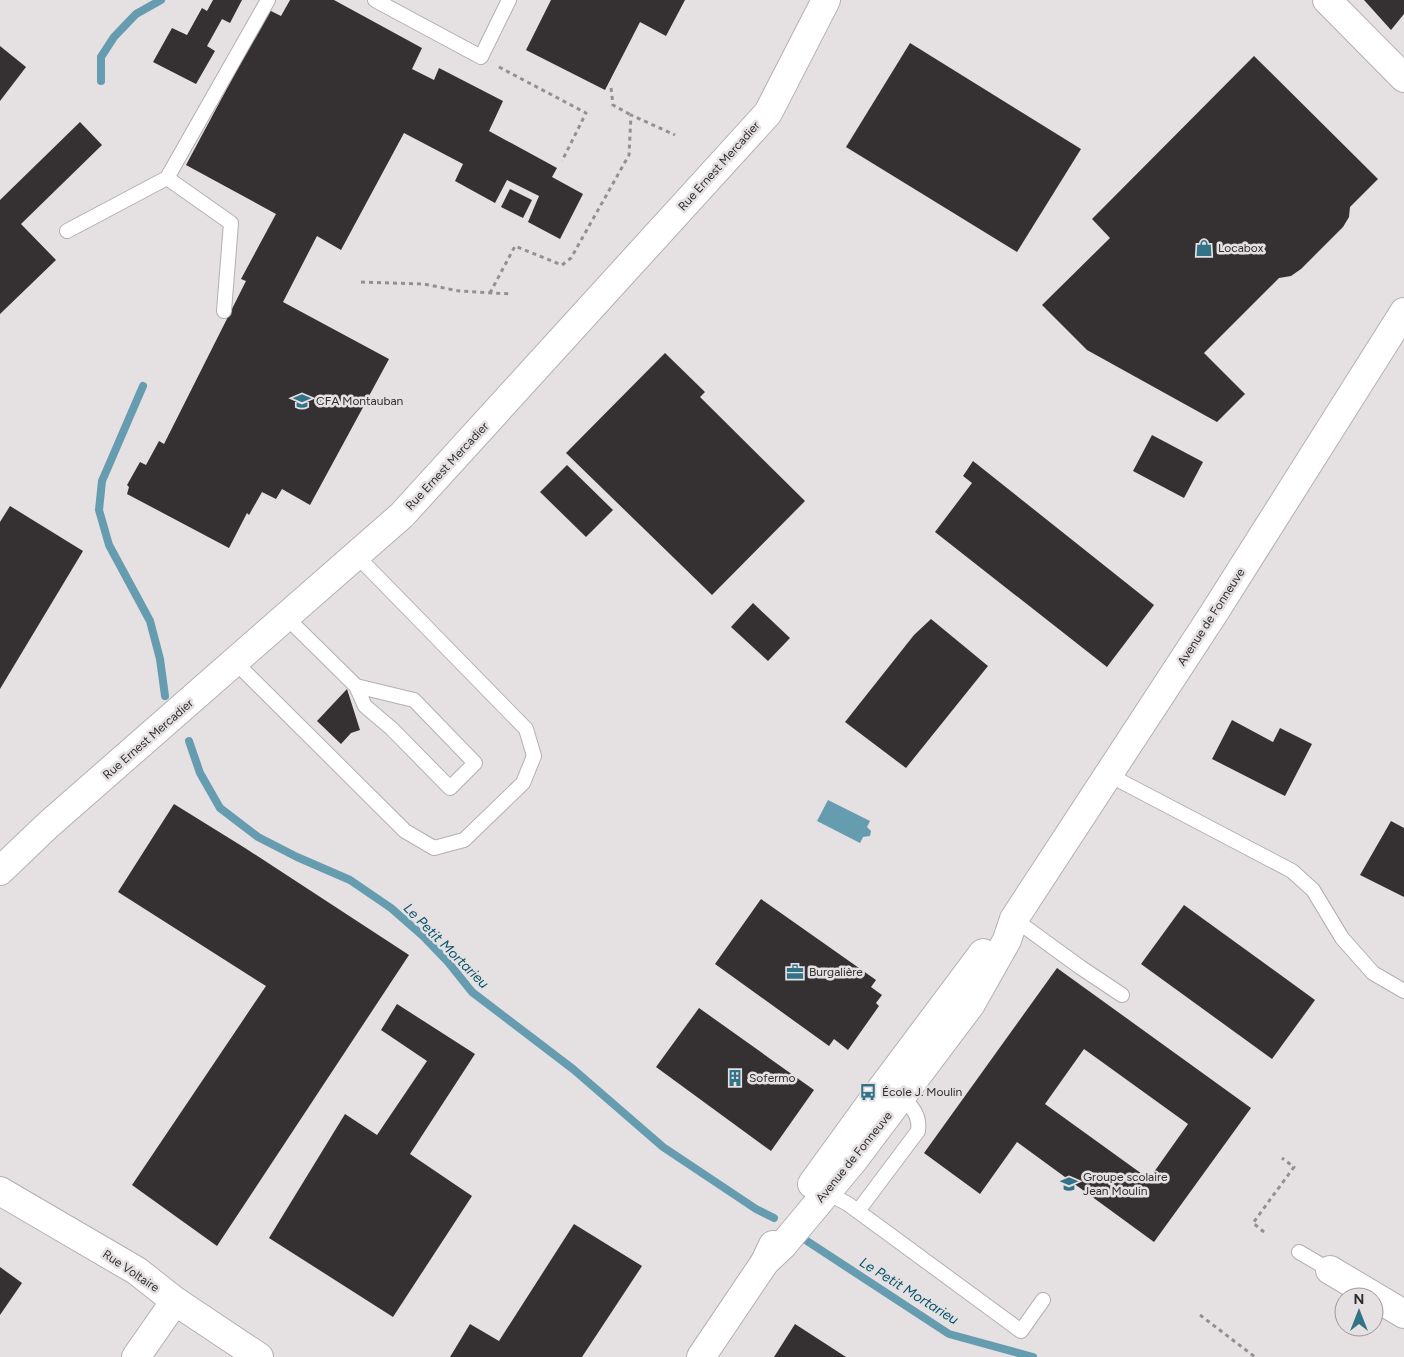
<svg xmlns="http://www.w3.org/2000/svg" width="1404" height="1357" font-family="Figtree,sans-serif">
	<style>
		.water { fill: #659caf }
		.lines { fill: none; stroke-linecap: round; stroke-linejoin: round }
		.stream { stroke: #659caf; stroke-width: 8 }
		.building { fill: #353133; fill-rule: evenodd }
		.lane-casing { stroke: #b4afb2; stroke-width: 16 }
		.street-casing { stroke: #b4afb2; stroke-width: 30 }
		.secondary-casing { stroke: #b4afb2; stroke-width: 30 }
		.path { stroke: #949092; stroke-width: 3; stroke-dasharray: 4 4; stroke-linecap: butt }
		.lane { stroke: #fff; stroke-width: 14 }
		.street { stroke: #fff; stroke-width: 28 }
		.secondary { stroke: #fff; stroke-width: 28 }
		.labels { text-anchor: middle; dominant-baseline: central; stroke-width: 5; stroke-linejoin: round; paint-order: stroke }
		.street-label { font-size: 12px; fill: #2f2d2e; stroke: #e5e0e2 }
		.poi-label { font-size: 12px; fill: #2f2d2e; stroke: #e5e0e2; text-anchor: start }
		.water-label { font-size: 14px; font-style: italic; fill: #015368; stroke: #e5e0e2 }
	</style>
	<rect width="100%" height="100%" fill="#e5e0e2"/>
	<polygon class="water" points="828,800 870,821 867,827 871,831 870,836 863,837 860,843 817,821"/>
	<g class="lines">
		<g class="stream">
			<polyline points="101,81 101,57 114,37 136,14 161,0"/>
			<polyline points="143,386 102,481 99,510 109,545 150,621 160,659 165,696"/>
			<polyline points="189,741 200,773 220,808 258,837 297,857 350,880 391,908 423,936 448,962 472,992 573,1069 663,1147 756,1209 774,1218"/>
			<polyline points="807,1241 949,1334 1033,1357"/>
		</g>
	</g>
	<g class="building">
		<polygon points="213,0 242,0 230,23 222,19 207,46 215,51 196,84 153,62 172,28 187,35 202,8 207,11"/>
		<polygon points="290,0 334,0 422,48 412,69 434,80 439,68 503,101 489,131 557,168 552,177 583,194 560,239 528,222 539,196 507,180 495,203 455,181 463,164 404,133 341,250 317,236 283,302 389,359 369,396 379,401 377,405 367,400 310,505 282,489 276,499 262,492 249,515 247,513 229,548 127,494 129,487 127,485 140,462 146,465 159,441 164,444 246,281 241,279 276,214 186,165 269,10 281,16"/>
		<polygon points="551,0 685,0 666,36 640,22 605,90 526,50"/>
		<polygon points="1364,0 1404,0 1404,14 1391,30"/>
		<polygon points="910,43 1081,149 1017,252 846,147"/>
		<polygon points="0,46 26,67 0,101"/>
		<polygon points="1254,56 1378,179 1350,207 1349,217 1343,227 1301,269 1291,276 1279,278 1204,353 1245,394 1217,422 1087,350 1042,305 1110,238 1092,219"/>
		<polygon points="80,122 102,145 21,224 56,260 0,314 0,200"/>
		<polygon points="510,189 532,200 523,218 501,207"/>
		<polygon points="665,353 705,392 700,397 805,501 712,595 566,453"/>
		<polygon points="1152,435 1203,462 1184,498 1133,471"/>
		<polygon points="973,461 1154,605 1107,667 935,532 972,483 963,476"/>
		<polygon points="567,465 613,510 586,537 540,492"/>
		<polygon points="10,506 83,551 0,689 0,522"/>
		<polygon points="753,603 790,638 768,661 731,627"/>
		<polygon points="931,619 988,666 906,768 845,722 914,635"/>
		<polygon points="347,689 360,730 351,733 341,744 317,721"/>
		<polygon points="1232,720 1273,742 1280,728 1312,744 1285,796 1212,759"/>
		<polygon points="174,804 245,848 409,955 217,1246 132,1185 266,986 118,892"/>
		<polygon points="1391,821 1404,828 1404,897 1360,875"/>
		<polygon points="761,899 876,980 871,987 882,995 876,1003 879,1006 848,1050 834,1039 829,1046 715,964"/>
		<polygon points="1184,905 1315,1000 1272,1059 1141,964"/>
		<path d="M 1057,968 L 1251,1108 L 1154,1242 L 1017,1142 L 980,1194 L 924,1153 ZM 1084,1049 L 1188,1124 L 1149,1179 L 1045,1104 Z"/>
		<polygon points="397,1004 475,1054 410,1154 472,1196 393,1317 269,1238 345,1114 377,1135 427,1061 381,1030"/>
		<polygon points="699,1008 814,1090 771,1151 656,1067"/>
		<polygon points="574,1224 642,1266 582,1357 450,1357 470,1324 499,1341"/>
		<polygon points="0,1267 22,1283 0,1315"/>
		<polygon points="795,1324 846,1357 774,1357"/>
	</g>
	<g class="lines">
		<g class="lane-casing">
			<g id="lane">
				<polyline points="375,0 481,57 509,0"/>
				<polyline points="167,178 231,223 224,311"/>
				<polyline points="67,231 167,178 268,0"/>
				<polyline points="287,618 356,686 365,706 392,729 450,788 475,763 414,700 356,686"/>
				<polyline points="235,662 405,831 434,848 464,840 523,783 534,756 526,729 357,556"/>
				<polyline points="1109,775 1292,871 1313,890 1342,938 1373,973 1404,991"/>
				<polyline points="1014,919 1080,967 1122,995"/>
				<polyline points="826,1192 848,1204 1021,1331 1043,1300"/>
				<path d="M 858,1211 L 918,1131 C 920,1117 913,1106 901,1098 L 902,1095"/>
				<polyline points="1299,1252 1330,1270"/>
			</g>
		</g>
		<g class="street-casing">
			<g id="street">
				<polyline points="1327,0 1404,78"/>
				<polyline points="0,871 48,825 402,515 768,113 826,0"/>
				<polyline points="0,1191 137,1271 175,1301 259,1357"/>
				<polyline points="1330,1270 1404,1314"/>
				<polyline points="136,1357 175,1301"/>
			</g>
		</g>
		<g class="secondary-casing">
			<g id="secondary">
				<polyline points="812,1184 870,1104 983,953"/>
				<polyline points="765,1262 783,1245 853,1161 971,1004 1007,940 1014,919 1214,613 1404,312"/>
				<polyline points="701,1357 765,1262 773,1245"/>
			</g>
		</g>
		<g class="path">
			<polyline points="499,67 586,113 562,161"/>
			<polyline points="611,88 613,105 631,115"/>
			<polyline points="361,282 424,284 459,291 511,294"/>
			<polyline points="490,293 515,246 562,265 571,258 629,155 631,115 675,135"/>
			<polyline points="1264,1232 1253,1223 1294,1167 1282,1158"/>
			<polyline points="1200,1315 1255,1357"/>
		</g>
		<use href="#lane" class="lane"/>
		<use href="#street" class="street"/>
		<use href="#secondary" class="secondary"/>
	</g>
	<defs>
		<g id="shop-bare" transform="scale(1.35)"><path d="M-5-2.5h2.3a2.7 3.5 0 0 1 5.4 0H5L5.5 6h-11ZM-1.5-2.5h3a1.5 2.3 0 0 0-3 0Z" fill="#337387" stroke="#e5e0e2" stroke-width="2.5" paint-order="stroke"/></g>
		<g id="university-bare" transform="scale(1.35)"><path d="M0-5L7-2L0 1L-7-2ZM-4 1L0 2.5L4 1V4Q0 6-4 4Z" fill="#337387" stroke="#e5e0e2" stroke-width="2.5" paint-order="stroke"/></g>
		<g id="office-bare" transform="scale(1.35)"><path d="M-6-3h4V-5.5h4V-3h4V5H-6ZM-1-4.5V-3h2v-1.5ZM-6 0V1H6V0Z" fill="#337387" stroke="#e5e0e2" stroke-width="2.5" paint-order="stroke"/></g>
		<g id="building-bare" transform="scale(1.35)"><path d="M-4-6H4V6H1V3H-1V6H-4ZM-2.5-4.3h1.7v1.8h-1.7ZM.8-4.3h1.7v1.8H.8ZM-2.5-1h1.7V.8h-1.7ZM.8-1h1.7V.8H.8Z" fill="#337387" stroke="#e5e0e2" stroke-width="2.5" paint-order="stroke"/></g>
		<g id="bus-bare" transform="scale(1.35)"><path d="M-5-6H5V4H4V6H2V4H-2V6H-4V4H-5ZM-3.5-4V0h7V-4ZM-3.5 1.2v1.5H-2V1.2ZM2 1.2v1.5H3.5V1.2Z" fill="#337387" stroke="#e5e0e2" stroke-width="2.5" paint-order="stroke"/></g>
		<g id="school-bare" transform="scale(1.35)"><path d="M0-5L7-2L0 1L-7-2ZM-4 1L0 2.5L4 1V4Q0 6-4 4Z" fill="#337387" stroke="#e5e0e2" stroke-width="2.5" paint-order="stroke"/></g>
	</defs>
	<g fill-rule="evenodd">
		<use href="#shop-bare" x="1204" y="248"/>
		<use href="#university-bare" x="302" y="401"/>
		<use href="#office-bare" x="795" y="972"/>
		<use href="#building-bare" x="735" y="1078"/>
		<use href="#bus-bare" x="868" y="1092"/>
		<use href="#school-bare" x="1069" y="1184"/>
	</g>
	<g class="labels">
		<g class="street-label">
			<text transform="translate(719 166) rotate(-48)">Rue Ernest Mercadier</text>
			<text transform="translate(447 466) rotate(-47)">Rue Ernest Mercadier</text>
			<text transform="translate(1211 617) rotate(-57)">Avenue de Fonneuve</text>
			<text transform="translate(148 739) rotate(-41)">Rue Ernest Mercadier</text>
			<text transform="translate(854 1157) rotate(-51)">Avenue de Fonneuve</text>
			<text transform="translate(131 1271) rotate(34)">Rue Voltaire</text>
		</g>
		<g class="poi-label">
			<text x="1218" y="248">Locabox</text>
			<text x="316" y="401">CFA Montauban</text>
			<text x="809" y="972">Burgalière</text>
			<text x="749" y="1078">Sofermo</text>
			<text x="882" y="1092">École J. Moulin</text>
			<text x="1083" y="1177">Groupe scolaire<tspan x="1083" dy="14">Jean Moulin</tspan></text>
		</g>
		<g class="water-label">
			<text transform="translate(446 946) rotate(45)">Le Petit Mortarieu</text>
			<text transform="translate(909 1291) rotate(32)">Le Petit Mortarieu</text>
		</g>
	</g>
	<g transform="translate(1359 1312)"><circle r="24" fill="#e5e0e2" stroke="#9c989a"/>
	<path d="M0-4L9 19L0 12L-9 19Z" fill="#337387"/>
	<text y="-8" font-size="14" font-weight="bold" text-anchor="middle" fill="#2f2d2e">N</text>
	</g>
</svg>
